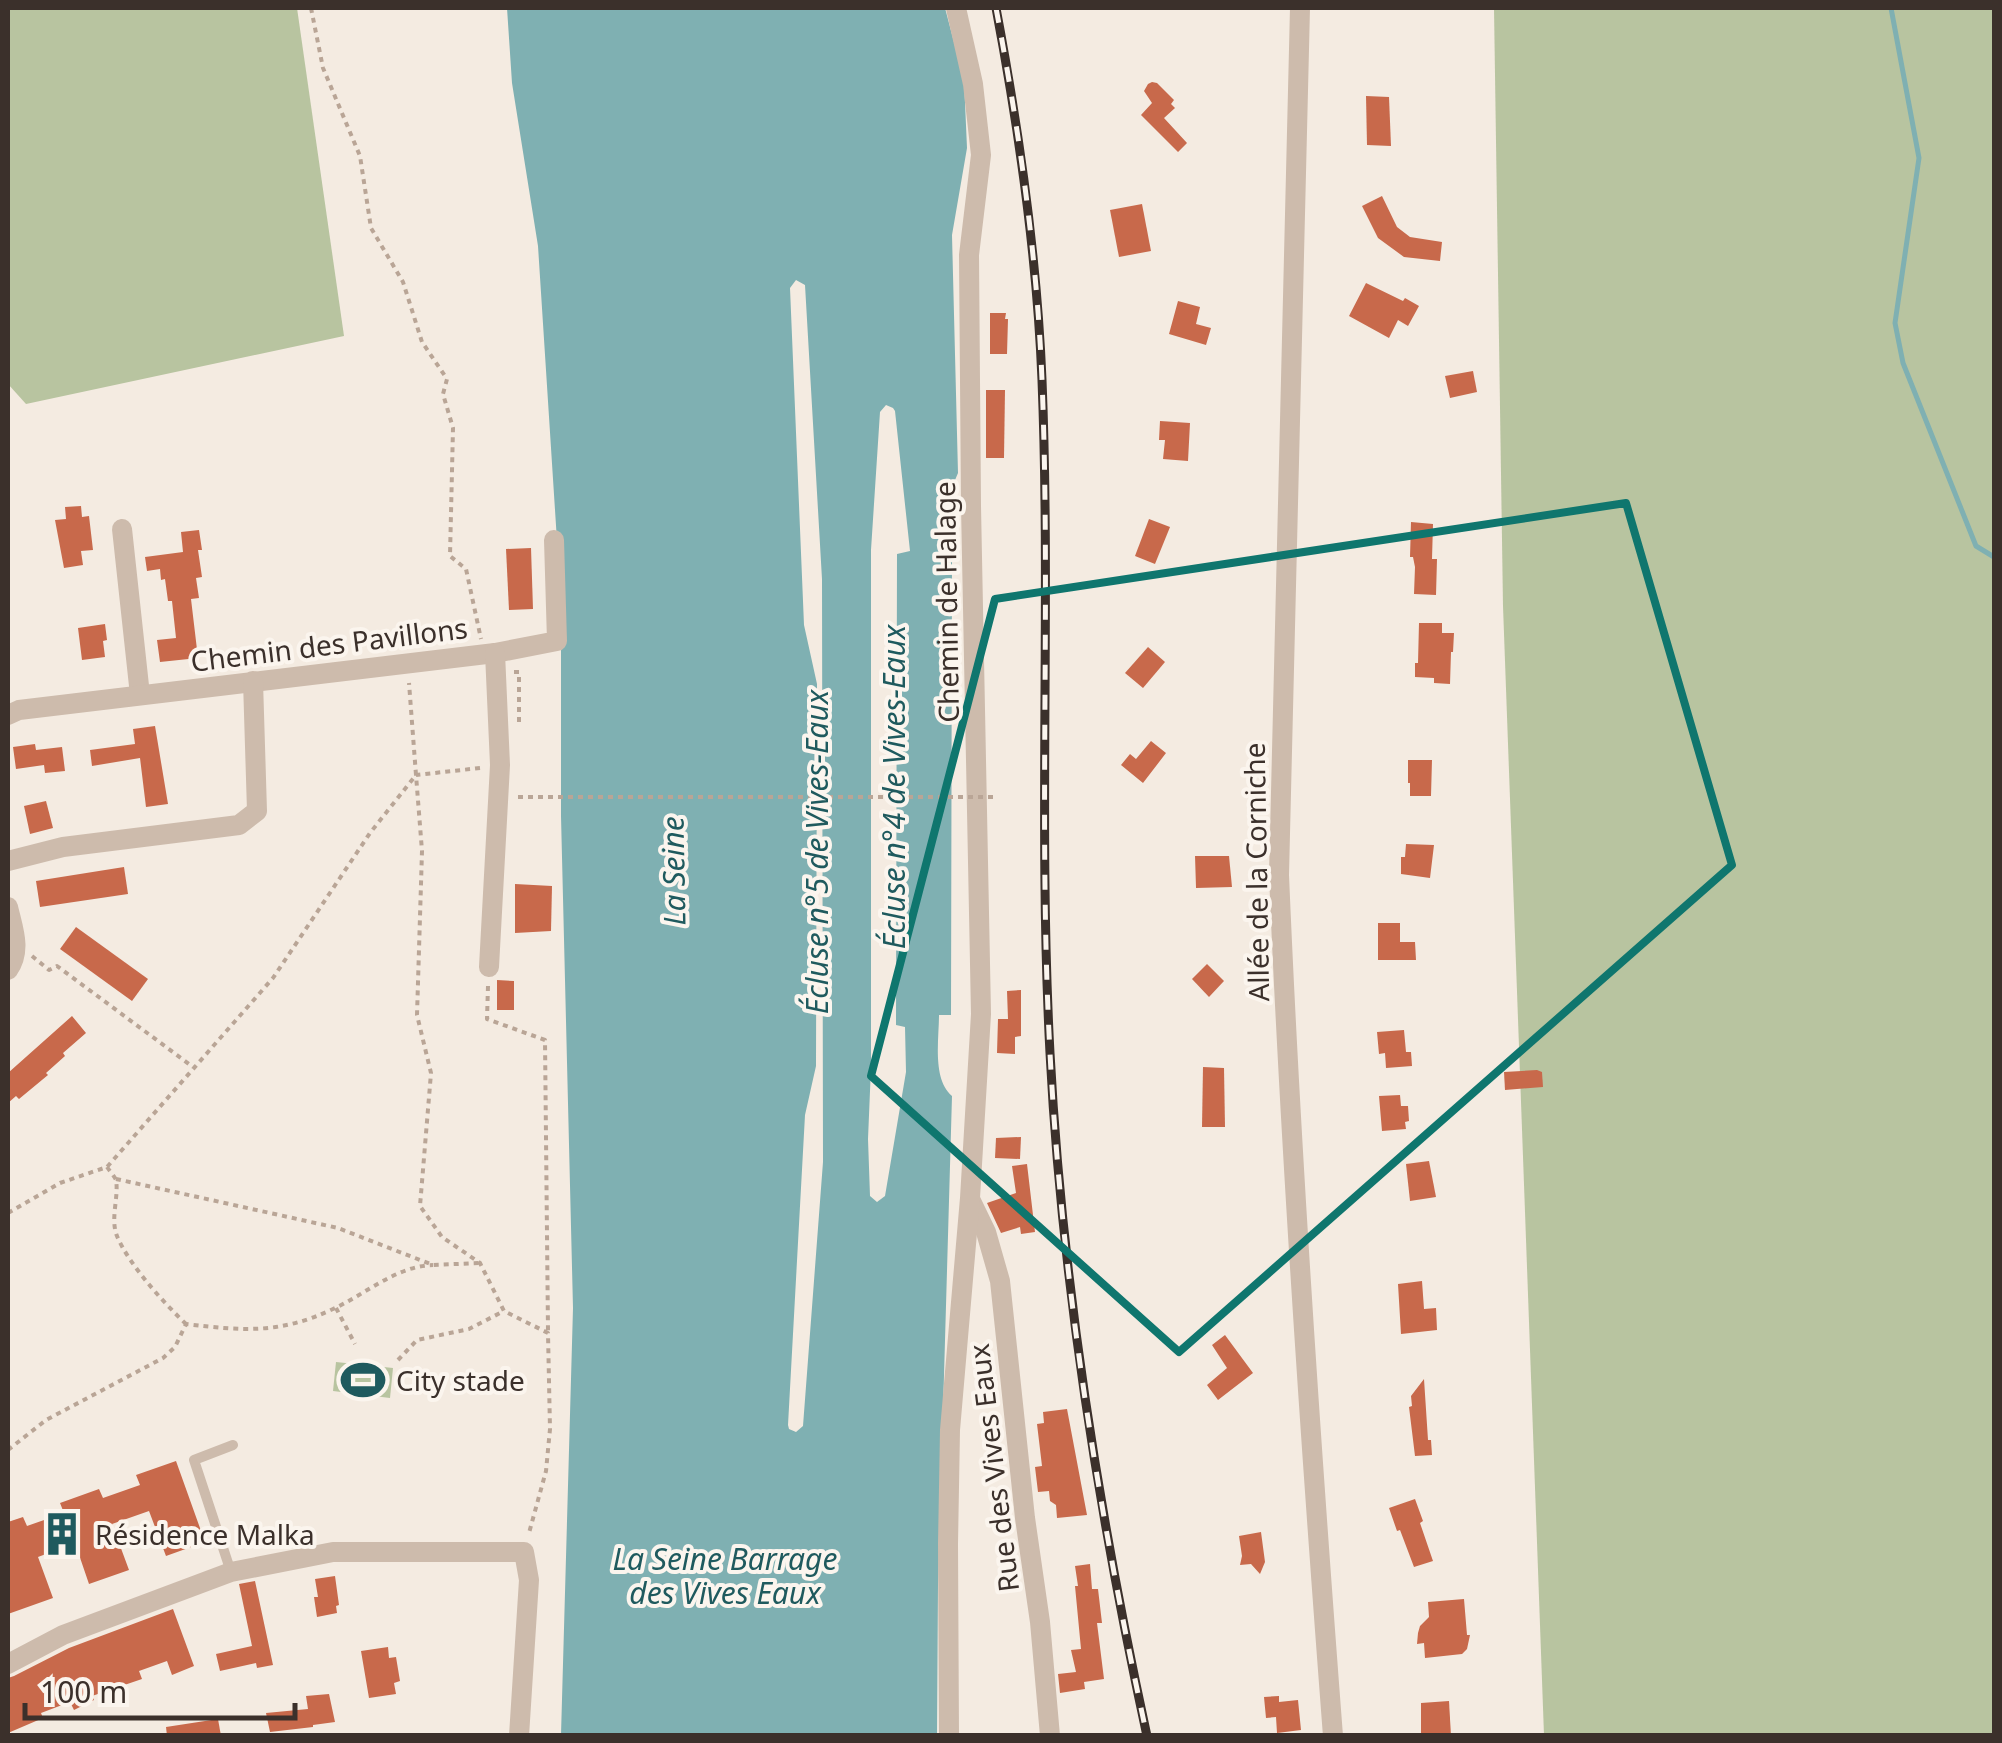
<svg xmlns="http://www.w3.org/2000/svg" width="2002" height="1743" font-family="'Noto Sans',sans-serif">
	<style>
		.green { fill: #b8c4a0 }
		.water { fill: #7fb0b2; fill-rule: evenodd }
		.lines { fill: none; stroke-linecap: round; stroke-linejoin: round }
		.stream { stroke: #7fb0b2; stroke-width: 5 }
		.building { fill: #c8694b }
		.path { stroke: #b9a596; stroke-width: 4; stroke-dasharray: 5 5; stroke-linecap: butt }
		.lane { stroke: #cdbbac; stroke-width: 10 }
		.street { stroke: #cdbbac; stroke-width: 20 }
		.rail-casing { stroke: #3b302b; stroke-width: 9 }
		.rail { stroke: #fbf5ee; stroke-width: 5; stroke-dasharray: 15; stroke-linecap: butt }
		.path-bridge { stroke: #b9a596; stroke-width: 4; stroke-dasharray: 5 5; stroke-linecap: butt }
		.marked { fill: none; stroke: #0f766e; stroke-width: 8; stroke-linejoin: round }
		.labels { text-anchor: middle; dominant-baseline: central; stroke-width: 8; stroke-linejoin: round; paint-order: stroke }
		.street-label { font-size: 28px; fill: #3b302b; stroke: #fbf5ee }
		.poi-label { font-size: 28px; fill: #3b302b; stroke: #fbf5ee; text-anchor: start }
		.water-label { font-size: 30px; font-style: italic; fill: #1f5a5e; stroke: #fbf5ee }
	</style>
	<rect width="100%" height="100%" fill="#f4ebe1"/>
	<g class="green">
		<polygon points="8,8 297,8 344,336 26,404 8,384"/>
		<polygon points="1494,8 1994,8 1994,1735 1544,1735 1503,606"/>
		<polygon points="336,1362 393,1368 390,1398 333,1391"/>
	</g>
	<path class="water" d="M 507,8 L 945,8 L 964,80 L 967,148 L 952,235 L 958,473 L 940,516 L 941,554 L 952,553 L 951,1015 L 939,1015 C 939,1039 932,1079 952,1096 L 938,1585 L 937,1735 L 561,1735 L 573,1308 L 561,816 L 561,603 L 538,246 L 512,83 ZM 796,280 L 805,285 L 822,579 L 823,1162 L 803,1426 L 796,1432 L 789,1429 L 788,1425 L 805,1115 L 816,1066 L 817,684 L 804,625 L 790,288 ZM 886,405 L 893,408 L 895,411 L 910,551 L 897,554 L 896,1025 L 905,1027 L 906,1072 L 885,1196 L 877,1202 L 870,1196 L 868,1139 L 871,1067 L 871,550 L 880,412 Z"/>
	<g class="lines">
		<polyline class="stream" points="1891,8 1919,158 1895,323 1903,363 1976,546 1994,557"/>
	</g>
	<g class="building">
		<polygon points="1152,82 1157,83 1174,100 1171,104 1175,108 1164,118 1187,143 1178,152 1141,115 1152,103 1144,91 1148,84"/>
		<polygon points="1366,96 1389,97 1391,146 1367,145"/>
		<polygon points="1382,196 1397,227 1410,237 1442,242 1440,261 1404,257 1378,238 1362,206"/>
		<polygon points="1142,204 1151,251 1119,257 1110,210"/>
		<polygon points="1366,283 1403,301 1405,298 1419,306 1408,326 1398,320 1389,338 1349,316"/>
		<polygon points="1178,301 1200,307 1196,324 1211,328 1206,345 1169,334"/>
		<polygon points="990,313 1006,313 1005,319 1008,319 1007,354 990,354"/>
		<polygon points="1473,371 1477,392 1450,398 1445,376"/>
		<polygon points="986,390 1005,390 1004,458 986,458"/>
		<polygon points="1160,421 1190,423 1188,461 1163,459 1165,440 1159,440"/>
		<polygon points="81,506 82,517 89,516 93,550 81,551 83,565 64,568 55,520 66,519 65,507"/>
		<polygon points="1149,519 1170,527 1155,564 1135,556"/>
		<polygon points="1411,522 1433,524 1432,559 1437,559 1436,595 1414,594 1415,567 1413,557 1410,557"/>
		<polygon points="199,530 202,550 198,550 202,577 196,578 199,598 191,599 198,658 160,662 157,640 176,638 172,601 168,601 165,579 161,580 160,569 147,571 145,557 183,552 181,532"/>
		<polygon points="531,548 533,609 509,610 506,549"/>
		<polygon points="1419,623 1442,623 1442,633 1454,633 1453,652 1451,652 1450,684 1434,683 1434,678 1415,677 1415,663 1418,663"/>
		<polygon points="105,624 107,640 103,641 105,657 82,660 78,628"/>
		<polygon points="1148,647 1165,662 1143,688 1125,673"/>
		<polygon points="155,726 168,804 146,807 140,758 92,766 90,750 135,744 133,729"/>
		<polygon points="1151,741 1166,753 1143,783 1121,765 1130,754 1136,759"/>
		<polygon points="35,744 36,750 62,747 65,771 45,773 44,765 16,769 13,747"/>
		<polygon points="1408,760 1432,760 1431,796 1410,796 1410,783 1408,783"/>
		<polygon points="46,801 53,828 30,834 24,806"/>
		<polygon points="1406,844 1434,845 1430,878 1401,874 1401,857 1405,857"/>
		<polygon points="1195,856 1229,856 1232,887 1196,888"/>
		<polygon points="124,867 128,894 40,907 36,881"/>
		<polygon points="515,884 552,886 551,931 515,933"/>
		<polygon points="1378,923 1400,923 1400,942 1415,942 1416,960 1378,960"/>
		<polygon points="76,927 148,979 132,1001 60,949"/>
		<polygon points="1207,964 1224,981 1209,997 1192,979"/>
		<polygon points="497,980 514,981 514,1010 497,1010"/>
		<polygon points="1021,990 1021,1036 1015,1037 1015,1054 997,1053 998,1019 1008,1019 1007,991"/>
		<polygon points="72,1016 86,1033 63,1053 65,1056 46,1073 48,1075 19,1099 16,1096 8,1103 8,1073"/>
		<polygon points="1404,1030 1406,1052 1411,1052 1412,1066 1386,1068 1385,1053 1379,1054 1377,1032"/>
		<polygon points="1203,1067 1224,1068 1225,1127 1202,1127"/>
		<polygon points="1537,1070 1542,1072 1543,1087 1505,1090 1504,1072"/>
		<polygon points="1400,1095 1401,1106 1408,1106 1409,1121 1405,1122 1406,1129 1382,1131 1379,1096"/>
		<polygon points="1021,1137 1020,1159 995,1158 996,1138"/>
		<polygon points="1429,1161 1436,1197 1410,1201 1406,1164"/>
		<polygon points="1027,1164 1035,1232 1021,1234 1020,1227 1001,1233 987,1203 1016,1193 1012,1166"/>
		<polygon points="1422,1281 1424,1309 1436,1308 1437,1330 1401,1334 1398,1284"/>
		<polygon points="1225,1335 1253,1373 1218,1400 1207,1385 1227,1368 1212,1345"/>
		<polygon points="1424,1379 1428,1440 1431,1440 1432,1455 1415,1456 1409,1407 1412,1406 1411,1396"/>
		<polygon points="1067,1409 1087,1515 1057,1518 1056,1505 1050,1501 1049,1491 1038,1492 1035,1467 1042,1466 1037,1424 1044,1423 1043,1412"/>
		<polygon points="176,1461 205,1542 166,1556 149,1511 112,1524 129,1570 89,1584 75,1543 38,1557 53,1598 8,1614 8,1522 23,1517 27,1526 64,1513 60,1503 99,1489 103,1498 140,1485 136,1475"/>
		<polygon points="1415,1499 1423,1521 1420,1523 1433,1561 1414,1567 1400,1530 1397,1531 1389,1508"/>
		<polygon points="1261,1532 1265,1562 1260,1574 1251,1564 1240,1565 1242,1556 1239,1536"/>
		<polygon points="1090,1564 1092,1589 1098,1589 1102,1623 1097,1623 1104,1679 1084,1682 1085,1689 1060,1693 1058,1674 1076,1672 1071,1650 1081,1649 1075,1586 1078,1586 1075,1566"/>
		<polygon points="335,1576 339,1605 336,1606 337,1613 317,1617 314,1597 318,1597 315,1579"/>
		<polygon points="255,1581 273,1665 257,1668 256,1663 220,1671 216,1654 252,1646 239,1584"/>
		<polygon points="1464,1599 1467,1635 1470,1635 1467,1649 1462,1654 1425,1658 1424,1643 1417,1644 1418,1633 1420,1626 1429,1617 1428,1602"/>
		<polygon points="173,1609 194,1666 172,1675 167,1661 139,1671 142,1679 92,1696 94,1700 74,1710 70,1702 41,1713 43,1718 8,1733 8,1678 14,1676 69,1648"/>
		<polygon points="388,1647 389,1658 396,1657 400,1681 394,1683 396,1694 369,1698 361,1651"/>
		<polygon points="329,1694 335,1722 313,1725 313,1727 270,1732 266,1713 308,1709 306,1696"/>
		<polygon points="1279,1696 1279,1702 1298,1700 1301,1730 1277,1733 1276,1717 1266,1718 1264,1697"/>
		<polygon points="1449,1701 1451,1736 1421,1736 1421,1703"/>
		<polygon points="218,1719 221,1736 167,1736 166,1727"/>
	</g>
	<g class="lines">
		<g class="path">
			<polyline points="311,8 323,68 360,156 371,228 403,282 422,342 447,379 443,394 453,428 450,556 466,569 481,639"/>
			<polyline points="514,672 519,672 519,722"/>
			<polyline points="480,768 416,775 422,851 417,1015 431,1073 420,1206 442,1237 480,1263 504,1311 548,1333 550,1429 546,1471 529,1533"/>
			<polyline points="32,956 49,970 57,966 193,1067"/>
			<polyline points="488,986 487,1019 545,1040 548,1331"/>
			<path d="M 107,1167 C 109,1170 115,1177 116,1180 C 119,1197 110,1219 117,1236 C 129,1265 164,1303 186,1324"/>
			<polyline points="116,1179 338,1228 433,1265 480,1263"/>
			<polyline points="8,1213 60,1183 107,1167 273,978 370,833 416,775 409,683"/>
			<polyline points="336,1308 355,1344"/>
			<polyline points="398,1360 417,1340 469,1329 504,1311"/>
			<path d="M 8,1450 L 46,1420 L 163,1358 L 175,1347 L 186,1324 C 244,1331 280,1334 333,1309 C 366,1294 396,1266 433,1265"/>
		</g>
		<polyline class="lane" points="231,1572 194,1460 233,1445"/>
		<g class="street">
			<path d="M 1300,8 L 1279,875 C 1291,1162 1311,1449 1333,1736"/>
			<polyline points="122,529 140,695"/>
			<polyline points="8,715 19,710 495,653 557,641 554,540"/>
			<polyline points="8,861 63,847 239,825 257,811 253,681"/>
			<path d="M 8,907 C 13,929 22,950 8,970"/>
			<polyline points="489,967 500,765 495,653"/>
			<polyline points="971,1201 986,1232 1000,1281 1025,1518 1040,1622 1050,1736"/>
			<polyline points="8,1664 63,1635 231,1572 333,1552 524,1552 529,1580 519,1736"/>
			<polyline points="949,1736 948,1544 950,1430 970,1198 981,1014 971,506 969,255 981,155 973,84 956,8"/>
		</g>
		<g class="rail-casing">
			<path id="rail" d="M 996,8 C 1019,130 1037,255 1042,380 C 1051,604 1038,829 1050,1053 C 1062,1283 1098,1510 1147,1736"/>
		</g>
		<use href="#rail" class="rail"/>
		<polyline class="path-bridge" points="518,797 994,797"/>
	</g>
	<path class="marked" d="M 1626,503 L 1732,865 L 1179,1352 L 871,1076 L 995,599 Z"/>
	<defs>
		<g id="stadium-bare" transform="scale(3.45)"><path d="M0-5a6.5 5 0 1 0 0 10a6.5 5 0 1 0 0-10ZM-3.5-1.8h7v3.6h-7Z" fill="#1f5a5e" stroke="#fbf5ee" stroke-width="2.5" paint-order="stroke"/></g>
		<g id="building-bare" transform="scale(3.45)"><path d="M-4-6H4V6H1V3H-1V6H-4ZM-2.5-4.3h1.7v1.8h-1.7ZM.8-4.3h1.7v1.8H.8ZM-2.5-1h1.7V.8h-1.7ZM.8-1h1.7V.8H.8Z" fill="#1f5a5e" stroke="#fbf5ee" stroke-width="2.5" paint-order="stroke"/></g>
	</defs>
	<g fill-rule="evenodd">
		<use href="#stadium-bare" x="363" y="1380"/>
		<use href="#building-bare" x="62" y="1534"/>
	</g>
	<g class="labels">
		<g class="street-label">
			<text transform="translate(946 602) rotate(-91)">Chemin de Halage</text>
			<text transform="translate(329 644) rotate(-7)">Chemin des Pavillons</text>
			<text transform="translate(1256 872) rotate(-91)">Allée de la Corniche</text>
			<text transform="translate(993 1468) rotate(-97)">Rue des Vives Eaux</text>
		</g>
		<g class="poi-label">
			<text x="396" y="1380">City stade</text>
			<text x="95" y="1534">Résidence Malka</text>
		</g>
		<g class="water-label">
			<text transform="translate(893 787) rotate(-90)">Écluse n°4 de Vives-Eaux</text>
			<text transform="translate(816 852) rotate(-90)">Écluse n°5 de Vives-Eaux</text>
			<text transform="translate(673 871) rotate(-91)">La Seine</text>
			<text x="725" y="1558">La Seine Barrage<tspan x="725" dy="34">des Vives Eaux</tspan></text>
		</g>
	</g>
	<rect width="2002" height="1743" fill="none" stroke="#3b302b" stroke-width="20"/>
	<path d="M25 1703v15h270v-15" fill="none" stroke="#3b302b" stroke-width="5"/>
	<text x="40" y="1703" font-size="30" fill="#3b302b" stroke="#fbf5ee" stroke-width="8" paint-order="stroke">100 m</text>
</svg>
